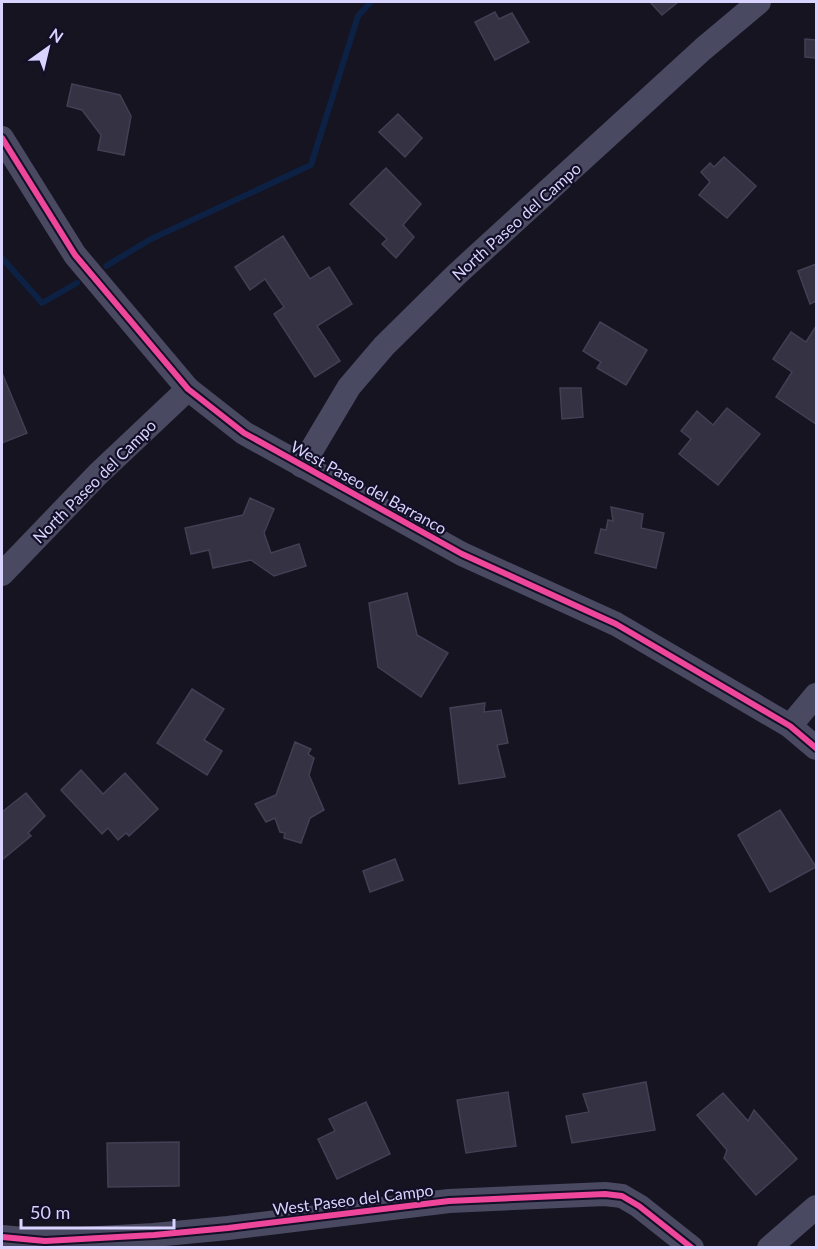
<svg xmlns="http://www.w3.org/2000/svg" width="818" height="1249" font-family="Lato,sans-serif">
	<style>
		.lines { fill: none; stroke-linecap: round; stroke-linejoin: round }
		.stream { stroke: #0d2144; stroke-width: 6 }
		.building { fill: #343243; stroke: #433f54; stroke-width: 1.5 }
		.street { stroke: #4a4962; stroke-width: 24 }
		.cycleway-casing { stroke: #130f26; stroke-width: 10 }
		.cycleway { stroke: #ed469a; stroke-width: 6 }
		.labels { text-anchor: middle; dominant-baseline: central; stroke-width: 4.5; stroke-linejoin: round; paint-order: stroke }
		.street-label { font-size: 16px; fill: #d9d4ff; stroke: #130f26 }
	</style>
	<rect width="100%" height="100%" fill="#161421"/>
	<g class="lines">
		<g class="stream">
			<polyline points="2,258 42,303 77,283"/>
			<polyline points="106,266 151,239 311,165 358,16 371,2"/>
		</g>
	</g>
	<g class="building">
		<polygon points="650,2 678,2 662,15"/>
		<polygon points="495,12 499,19 512,13 529,42 495,60 475,22"/>
		<polygon points="805,39 816,40 816,58 805,57"/>
		<polygon points="72,84 120,95 131,116 124,155 98,150 101,135 82,110 67,106"/>
		<polygon points="398,114 422,138 405,157 379,132"/>
		<polygon points="724,157 756,186 727,218 699,195 710,182 701,172 710,163 714,167"/>
		<polygon points="386,168 421,204 403,225 414,237 396,258 382,244 387,239 350,204"/>
		<polygon points="283,236 310,279 329,267 352,304 317,326 340,361 315,377 274,314 284,307 265,279 250,290 235,267"/>
		<polygon points="816,264 816,301 810,304 798,271"/>
		<polygon points="600,322 647,350 626,385 597,368 601,362 583,351"/>
		<polygon points="816,326 816,424 776,397 792,372 773,359 791,332 806,342"/>
		<polygon points="2,373 27,433 2,443"/>
		<polygon points="560,388 581,388 583,417 562,419"/>
		<polygon points="727,408 760,434 718,485 679,454 691,439 681,431 697,411 713,425"/>
		<polygon points="250,498 274,509 264,533 271,553 299,544 306,566 274,576 251,560 213,568 209,550 191,554 185,528 243,515"/>
		<polygon points="611,507 643,514 641,528 664,533 656,568 595,553 601,529 606,530 608,520 613,521"/>
		<polygon points="407,593 417,635 448,653 421,697 378,667 369,603"/>
		<polygon points="192,689 224,709 204,740 222,751 207,775 157,743"/>
		<polygon points="485,703 484,712 501,710 508,743 497,745 505,777 459,784 450,708"/>
		<polygon points="295,742 311,749 308,754 314,758 309,775 324,810 310,818 301,843 284,838 285,833 280,832 275,818 266,822 255,804 276,795"/>
		<polygon points="81,770 103,794 125,773 158,809 129,836 126,833 118,840 108,828 102,834 61,790"/>
		<polygon points="26,793 45,816 28,833 31,836 2,860 2,812"/>
		<polygon points="780,810 816,867 770,892 738,835"/>
		<polygon points="395,859 403,880 370,892 363,871"/>
		<polygon points="646,1082 655,1130 572,1143 566,1116 589,1112 583,1094"/>
		<polygon points="508,1092 516,1146 466,1153 457,1100"/>
		<polygon points="723,1093 748,1121 754,1110 797,1159 756,1195 724,1158 727,1150 697,1115"/>
		<polygon points="366,1102 390,1154 337,1179 318,1139 335,1131 329,1119"/>
		<polygon points="179,1142 179,1186 108,1187 107,1143"/>
	</g>
	<g class="lines">
		<g class="street">
			<polyline points="2,138 75,255 188,389 244,433 462,554 616,624 790,726 816,748"/>
			<polyline points="302,466 349,387 384,346 457,274 703,49 759,2"/>
			<polyline points="2,574 98,474 188,389"/>
			<polyline points="790,726 816,695"/>
			<polyline points="2,1237 45,1241 154,1235 228,1228 449,1201 605,1194 622,1196 639,1206 692,1248"/>
			<polyline points="769,1248 816,1207"/>
		</g>
		<g class="cycleway-casing">
			<g id="cycleway">
				<polyline points="2,138 75,255 188,389 244,433 462,554 616,624 790,726 816,748"/>
				<polyline points="2,1237 45,1241 154,1235 228,1228 449,1201 605,1194 622,1196 639,1206 692,1248"/>
			</g>
		</g>
		<use href="#cycleway" class="cycleway"/>
	</g>
	<g class="labels">
		<g class="street-label">
			<text transform="translate(516 221) rotate(-42)">North Paseo del Campo</text>
			<text transform="translate(94 481) rotate(-45)">North Paseo del Campo</text>
			<text transform="translate(369 487) rotate(29)">West Paseo del Barranco</text>
			<text transform="translate(353 1199) rotate(-7)">West Paseo del Campo</text>
		</g>
	</g>
	<rect width="818" height="1249" fill="none" stroke="#d9d4ff" stroke-width="6"/>
	<g transform="translate(48 48) rotate(34)" stroke="#130f26" stroke-width="4.5" paint-order="stroke">
	<path d="M0-4.5L10 22L0 15L-10 22Z" fill="#d9d4ff"/>
	<text y="-9" font-size="16" font-weight="bold" text-anchor="middle" fill="#d9d4ff">N</text>
	</g>
	<path d="M21 1219v9h153v-9" fill="none" stroke="#d9d4ff" stroke-width="3"/>
	<text x="30" y="1219" font-size="18" fill="#d9d4ff" stroke="#130f26" stroke-width="4.5" paint-order="stroke">50 m</text>
</svg>
